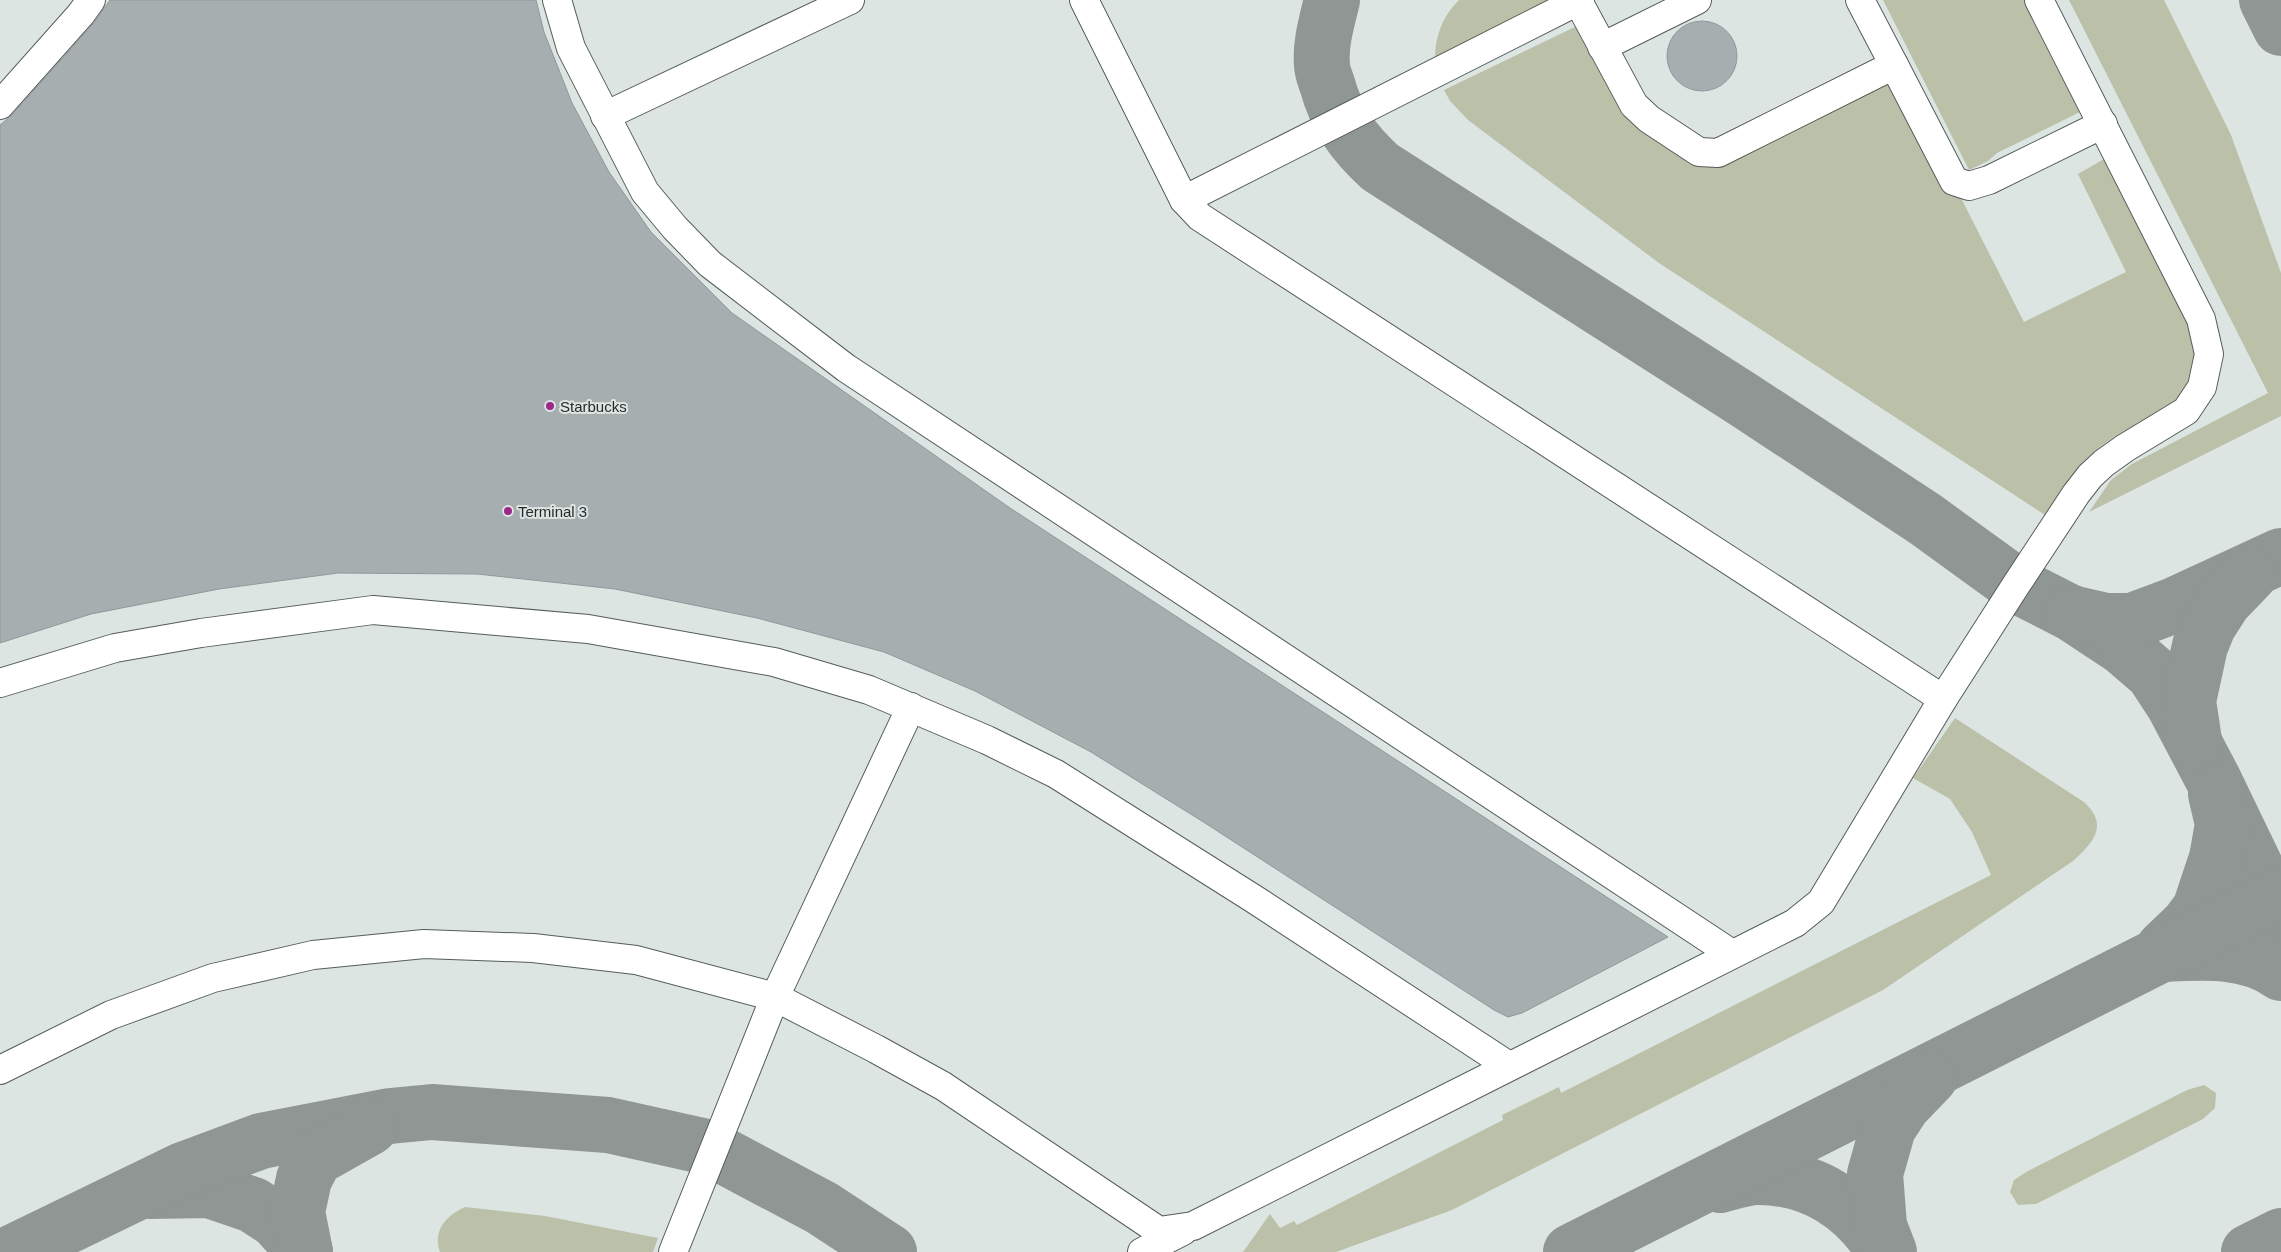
<svg xmlns="http://www.w3.org/2000/svg" width="2281" height="1252" font-family="Arial,sans-serif">
	<style>
		.green { fill: #bbc0a8 }
		.lines { fill: none; stroke-linecap: round; stroke-linejoin: round }
		.taxiway { stroke: #8f9694; stroke-width: 56 }
		.building { fill: #a6aeb0; stroke: #90989a }
		.minor-casing { stroke: #555d5b; stroke-width: 30 }
		.minor { stroke: #fff; stroke-width: 28 }
		.poi-dot { fill: #9a2987; stroke: #dce5e2; stroke-width: 2 }
		.labels { text-anchor: middle; dominant-baseline: central; stroke-width: 4; stroke-linejoin: round; paint-order: stroke }
		.poi-label { font-size: 15px; fill: #272a29; stroke: #dce5e2; text-anchor: start }
	</style>
	<rect width="100%" height="100%" fill="#dce5e2"/>
	<g class="green">
		<path d="M 1459,0 L 1550,0 L 1435,59 C 1435,36 1442,17 1459,0 Z"/>
		<polygon points="1883,0 2032,0 2086,109 1997,153 1988,161 1969,170"/>
		<polygon points="2069,0 2164,0 2231,135 2281,273 2281,416 2089,512 2111,480 2132,464 2268,393"/>
		<path d="M 1579,25 L 1634,111 L 1720,164 L 1899,76 L 2024,322 L 2126,272 L 2078,174 L 2111,155 L 2194,324 C 2197,360 2195,390 2162,411 C 2142,425 2119,431 2100,447 C 2077,466 2064,493 2048,517 L 1659,263 L 1468,120 L 1450,101 L 1444,90 Z"/>
		<path d="M 1955,718 L 2084,802 C 2109,825 2094,842 2073,861 L 1883,990 L 1452,1210 L 1336,1252 L 1243,1252 L 1270,1214 L 1280,1228 L 1294,1221 L 1297,1225 L 1503,1120 L 1502,1115 L 1559,1087 L 1561,1093 L 1991,875 L 1972,832 L 1950,799 L 1913,778 Z"/>
		<polygon points="2204,1085 2216,1093 2215,1108 2203,1119 2036,1204 2018,1205 2010,1192 2014,1180 2028,1171 2187,1090"/>
		<path d="M 465,1207 L 545,1216 L 658,1238 L 653,1252 L 440,1252 C 432,1230 447,1215 465,1207 Z"/>
	</g>
	<g class="lines">
		<g class="taxiway">
			<path d="M 1332,0 C 1327,21 1320,44 1322,65 C 1322,71 1325,78 1327,84 C 1337,120 1353,142 1380,167 L 1744,400 L 1925,519 L 2016,585 L 2071,613 L 2124,648 L 2153,673 L 2174,705 L 2213,779 L 2281,920"/>
			<polyline points="2267,0 2281,28"/>
			<polyline points="2071,613 2106,621 2132,621 2175,605 2281,556"/>
			<polyline points="2194,741 2188,701 2200,646 2208,626 2224,601 2250,574"/>
			<polyline points="2164,948 2188,925 2200,909 2217,858 2223,824 2216,794"/>
			<path d="M 2164,954 C 2204,952 2247,949 2281,973"/>
			<path d="M 1720,1185 C 1732,1182 1746,1177 1758,1177 C 1814,1177 1856,1206 1885,1252"/>
			<polyline points="150,1191 209,1190 253,1205 276,1220 305,1252"/>
			<polyline points="14,1252 183,1170 261,1141 390,1116 432,1112 608,1125 707,1147 822,1208 889,1252"/>
			<polyline points="305,1252 297,1212 304,1179 315,1158 370,1127"/>
			<polyline points="1571,1252 2281,894"/>
			<polyline points="1889,1252 1879,1226 1875,1174 1888,1128 1903,1105 1930,1077"/>
			<polyline points="2249,1252 2281,1236"/>
		</g>
	</g>
	<g class="building">
		<polygon points="110,0 536,0 544,32 572,103 609,172 651,232 732,313 1010,508 1668,937 1522,1013 1508,1017 1494,1010 1205,823 1091,752 975,691 884,652 757,618 615,589 477,574 338,573 219,589 91,614 0,643 0,125 12,115 93,24"/>
		<circle cx="1702" cy="56" r="35"/>
	</g>
	<g class="lines">
		<g class="minor-casing">
			<g id="minor">
				<polyline points="557,0 571,48 645,192 675,228 710,264 846,368 1732,954"/>
				<polyline points="1578,1 1634,105 1649,119 1699,152 1718,153 1894,65 1860,0"/>
				<polyline points="1602,47 1697,0"/>
				<polyline points="1894,65 1954,181 1969,186 1989,180 2103,124"/>
				<polyline points="0,105 81,14 91,0"/>
				<polyline points="605,116 850,0"/>
				<polyline points="1184,200 1580,0"/>
				<polyline points="0,683 115,648 201,633 373,610 588,629 774,662 869,690 987,740 1056,774 1254,899 1509,1066"/>
				<polyline points="1943,699 2016,585 2076,494 2090,476 2104,463 2125,448 2186,411 2202,387 2209,354 2201,319 2039,0"/>
				<polyline points="0,1070 111,1015 213,978 313,955 424,944 533,948 636,960 775,997 876,1049 943,1086 1159,1231 1193,1226 1795,923 1821,902 1943,699 1200,217 1184,200 1084,0"/>
				<polyline points="673,1252 775,997 911,707"/>
				<polyline points="1142,1252 1183,1231"/>
			</g>
		</g>
		<use href="#minor" class="minor"/>
	</g>
	<g class="poi-dot">
		<circle cx="550" cy="406" r="5"/>
		<circle cx="508" cy="511" r="5"/>
	</g>
	<g class="labels">
		<g class="poi-label">
			<text x="560" y="406">Starbucks</text>
			<text x="518" y="511">Terminal 3</text>
		</g>
	</g>
</svg>
